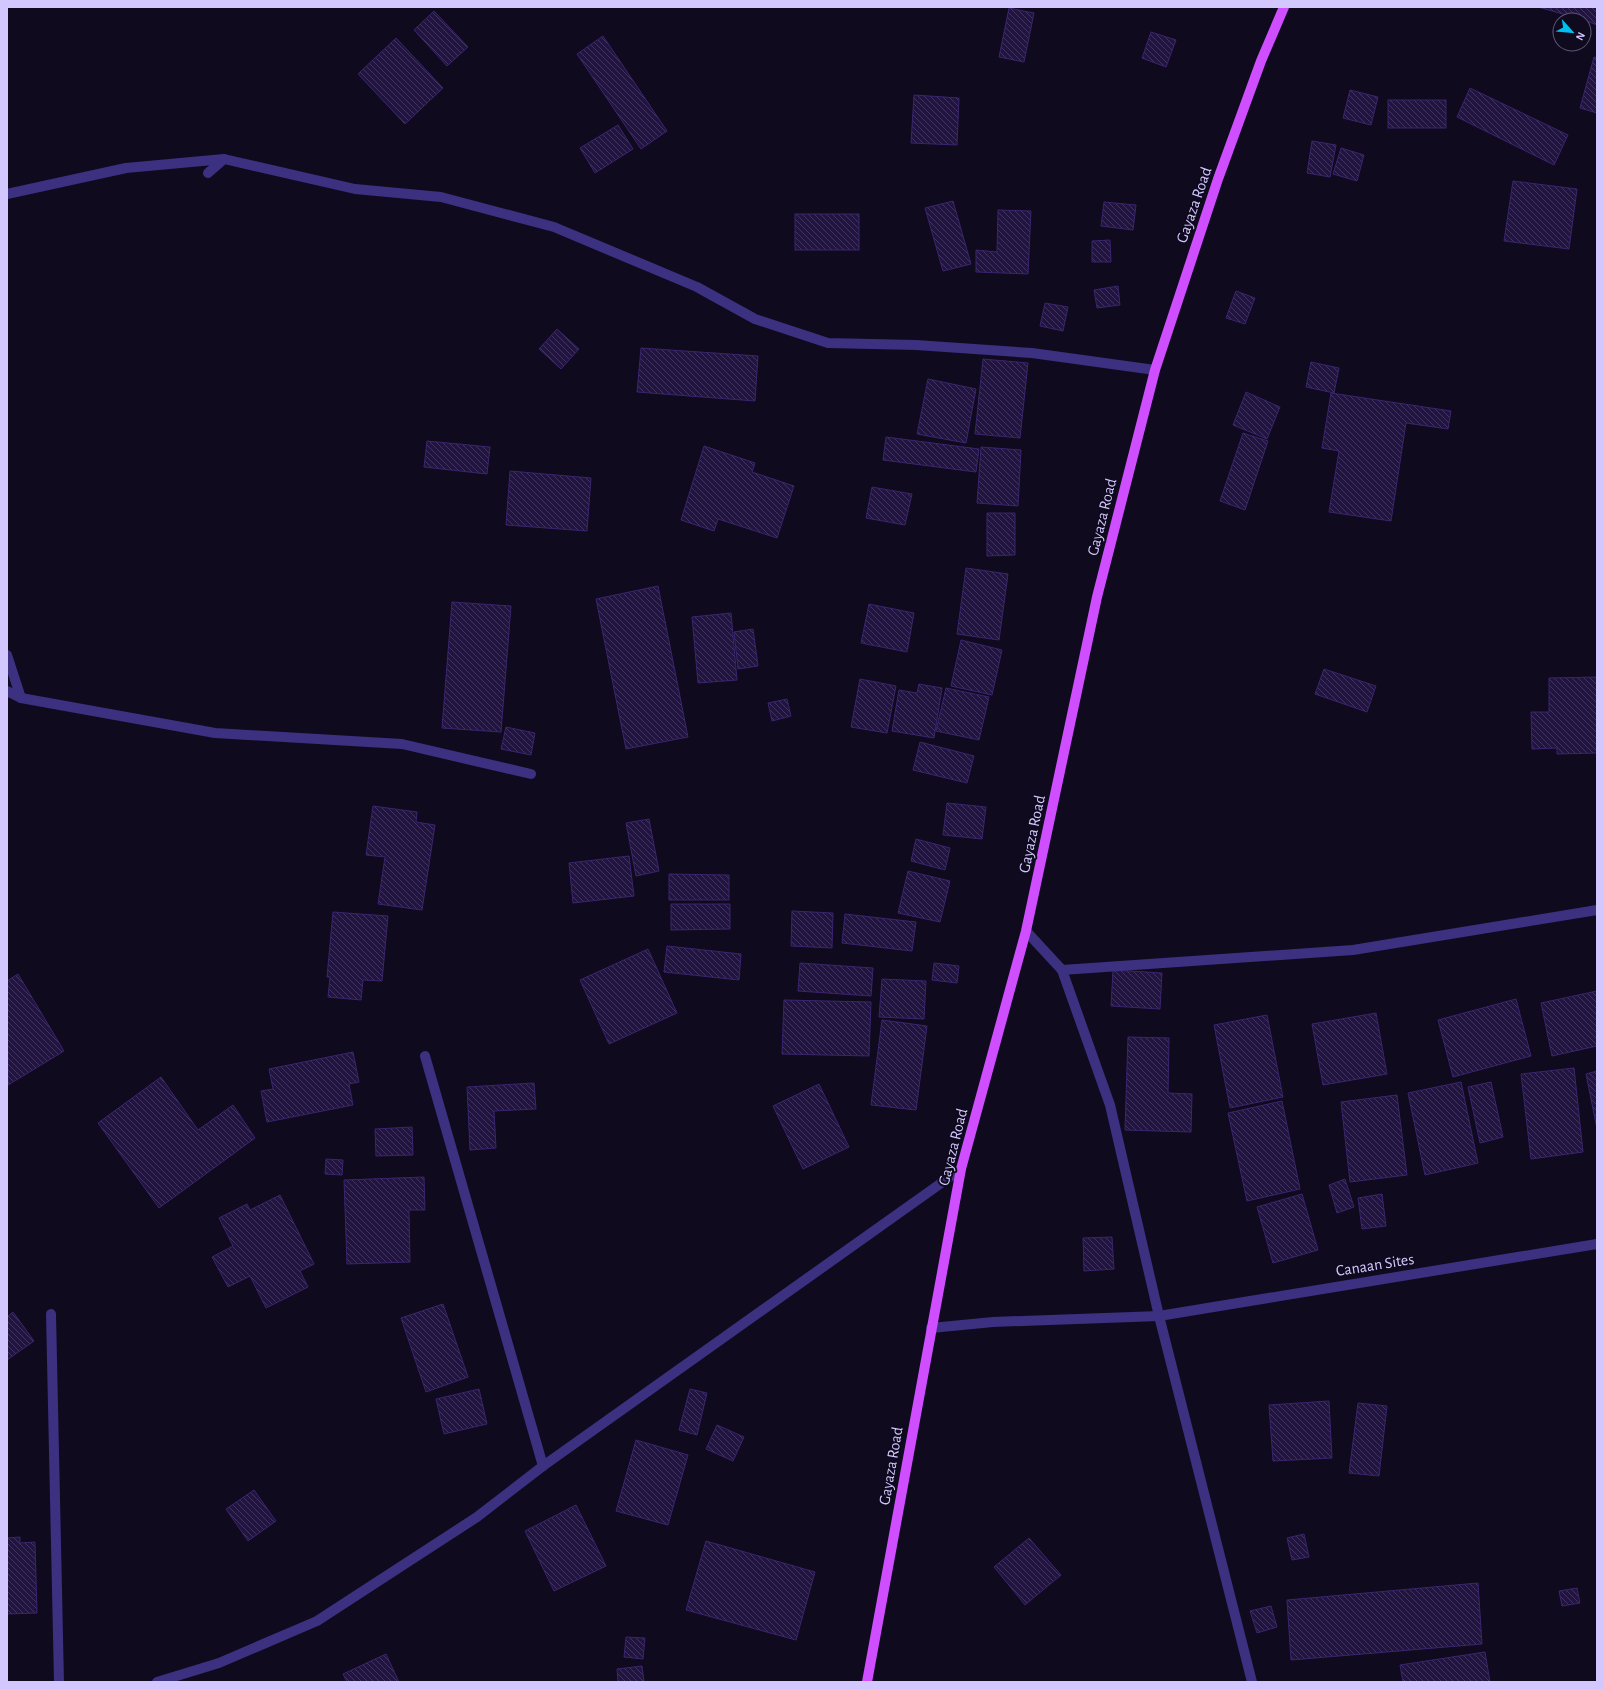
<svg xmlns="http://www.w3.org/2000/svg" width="1604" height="1689" font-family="'Alegreya Sans',sans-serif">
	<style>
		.building { fill: url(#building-back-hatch); stroke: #3b246f }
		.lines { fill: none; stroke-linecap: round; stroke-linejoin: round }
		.minor { stroke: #3c3081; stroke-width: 10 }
		.primary { stroke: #cf4eff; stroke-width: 10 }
		.labels { text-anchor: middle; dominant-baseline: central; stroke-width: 4; stroke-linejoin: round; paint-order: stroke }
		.street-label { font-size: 16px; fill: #d3c7ff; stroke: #0f0a1e }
	</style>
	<defs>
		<pattern id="building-back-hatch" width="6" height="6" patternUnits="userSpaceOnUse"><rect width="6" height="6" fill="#221440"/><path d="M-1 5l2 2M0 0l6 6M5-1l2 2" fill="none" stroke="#41355d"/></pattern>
	</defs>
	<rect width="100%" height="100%" fill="#0f0a1e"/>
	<g class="building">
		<polygon points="1538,7 1597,7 1597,25 1584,20"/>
		<polygon points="1009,8 1034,13 1024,62 999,57"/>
		<polygon points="434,11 468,47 447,66 414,30"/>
		<polygon points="1151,32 1176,40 1166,67 1142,58"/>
		<polygon points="603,36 667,131 641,149 577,54"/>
		<polygon points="396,38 443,88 405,124 358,74"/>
		<polygon points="1594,57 1597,58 1597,113 1580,108"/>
		<polygon points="1470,88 1568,135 1554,165 1457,117"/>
		<polygon points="1350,90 1378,97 1371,125 1343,118"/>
		<polygon points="914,95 959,98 957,145 911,143"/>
		<rect x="1388" y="100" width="58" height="28"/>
		<polygon points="618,125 633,149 595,173 580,148"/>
		<polygon points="1312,141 1336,145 1330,177 1307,173"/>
		<polygon points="1341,148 1364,155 1357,181 1333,174"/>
		<polygon points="1513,181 1577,189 1569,249 1504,241"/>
		<polygon points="953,201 971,264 943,271 925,208"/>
		<polygon points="1104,202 1136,205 1133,230 1101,226"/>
		<polygon points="998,210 1031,211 1028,274 976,272 976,250 997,252"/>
		<rect x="795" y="214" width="64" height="36"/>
		<polygon points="1110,240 1111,262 1092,262 1092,241"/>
		<polygon points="1118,286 1120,305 1097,308 1094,290"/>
		<polygon points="1236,291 1255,298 1245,324 1226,318"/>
		<polygon points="1045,303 1068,307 1063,331 1040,326"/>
		<polygon points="557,329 579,349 561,369 539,349"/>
		<polygon points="641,348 758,356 755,401 637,392"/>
		<polygon points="983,359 1028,363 1020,438 975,434"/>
		<polygon points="1311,362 1339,368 1334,393 1306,387"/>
		<polygon points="928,379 976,389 966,443 917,434"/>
		<polygon points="1246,392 1280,407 1267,439 1233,425"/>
		<polygon points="1331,393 1451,411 1448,429 1406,423 1391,521 1329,512 1339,451 1322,448"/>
		<polygon points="1243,433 1268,441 1245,510 1220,501"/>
		<polygon points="886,437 979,449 976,472 883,460"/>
		<polygon points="427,441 490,447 487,474 424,467"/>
		<polygon points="704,446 755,463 752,472 794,486 777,538 718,519 714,531 681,520"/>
		<polygon points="981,447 1021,450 1018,506 977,503"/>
		<polygon points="510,471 591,478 587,531 506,525"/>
		<polygon points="872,487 912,494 905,525 866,518"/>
		<polygon points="987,513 1015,513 1015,555 987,556"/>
		<polygon points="966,568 1008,574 999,640 957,634"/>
		<polygon points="658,586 688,737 626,749 596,599"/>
		<polygon points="452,602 511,606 501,732 442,728"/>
		<polygon points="869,604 914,613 907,652 861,643"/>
		<polygon points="731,613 737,680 698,683 692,617"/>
		<polygon points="753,629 758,666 738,669 734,632"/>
		<polygon points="961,640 1002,650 992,695 951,686"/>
		<polygon points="1324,669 1376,686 1367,712 1315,694"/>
		<polygon points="1597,677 1597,753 1557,754 1557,748 1532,749 1531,712 1549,712 1549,678"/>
		<polygon points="860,679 896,686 887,733 851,727"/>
		<polygon points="919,684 942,688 934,738 892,731 899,690 917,693"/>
		<polygon points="946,688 989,697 979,740 936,731"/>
		<polygon points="787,699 791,716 772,721 768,703"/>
		<polygon points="506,727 535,733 531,755 501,749"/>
		<polygon points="920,742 974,756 967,783 913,770"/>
		<polygon points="947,803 986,807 982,839 943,835"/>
		<polygon points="373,806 417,812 416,822 435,825 422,910 378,904 385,857 366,855"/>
		<polygon points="649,819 659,871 636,876 626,823"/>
		<polygon points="916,839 950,848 945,870 911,861"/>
		<polygon points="629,856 634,896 573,903 569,863"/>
		<polygon points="908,871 950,881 940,922 898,913"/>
		<polygon points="669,874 729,875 729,900 669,900"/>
		<polygon points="671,904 730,904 730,929 671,930"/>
		<polygon points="792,911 833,913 832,948 791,946"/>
		<polygon points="333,912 388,916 382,981 363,980 361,1000 328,997 330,977 327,977"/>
		<polygon points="845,914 916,922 912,951 842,943"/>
		<polygon points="667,946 741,954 739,980 664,972"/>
		<polygon points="648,949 677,1013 609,1044 580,980"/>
		<polygon points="800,963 873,968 871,996 798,991"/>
		<polygon points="934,963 959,966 957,983 932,980"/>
		<polygon points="1113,970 1162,973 1160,1009 1111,1006"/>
		<polygon points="18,974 64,1051 8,1085 7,981"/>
		<polygon points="882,979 926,981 924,1019 879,1017"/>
		<polygon points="1597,991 1597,1046 1552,1056 1541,1003"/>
		<polygon points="1516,999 1531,1056 1453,1077 1438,1020"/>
		<polygon points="784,1000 871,1002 869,1056 782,1054"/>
		<polygon points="1376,1013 1387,1074 1323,1085 1312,1024"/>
		<polygon points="1267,1015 1283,1097 1230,1108 1214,1025"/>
		<polygon points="882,1020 927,1026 916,1110 871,1105"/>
		<polygon points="1128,1037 1169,1038 1168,1093 1192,1094 1191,1132 1125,1130"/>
		<polygon points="353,1052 359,1082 349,1084 353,1105 267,1122 261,1091 273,1089 269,1069"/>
		<polygon points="1574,1068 1583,1152 1531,1159 1521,1074"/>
		<polygon points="1597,1071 1597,1129 1586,1074"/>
		<polygon points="161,1077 198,1130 233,1105 255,1138 159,1208 98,1123"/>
		<polygon points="1461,1082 1478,1163 1425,1175 1408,1093"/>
		<polygon points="1491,1082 1503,1137 1480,1143 1468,1087"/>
		<polygon points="534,1083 536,1109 494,1111 496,1148 470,1150 467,1087"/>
		<polygon points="819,1084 849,1147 803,1169 773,1106"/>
		<polygon points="1397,1095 1407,1175 1350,1182 1341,1102"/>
		<polygon points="1282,1101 1300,1189 1247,1201 1228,1113"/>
		<polygon points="412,1127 413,1155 376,1156 375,1129"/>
		<polygon points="326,1159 343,1160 342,1175 325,1174"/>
		<polygon points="424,1177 425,1210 409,1210 410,1262 347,1264 344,1180"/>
		<polygon points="1345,1179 1354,1207 1337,1213 1329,1185"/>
		<polygon points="1302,1194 1318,1250 1273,1263 1257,1207"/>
		<polygon points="1382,1194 1386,1226 1362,1229 1358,1198"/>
		<polygon points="280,1195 314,1264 300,1271 308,1287 266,1308 250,1276 228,1287 212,1257 233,1246 219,1218 247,1204 250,1210"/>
		<polygon points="1112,1237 1114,1269 1084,1271 1083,1238"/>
		<polygon points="443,1304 468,1377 426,1392 401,1318"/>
		<polygon points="13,1312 34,1341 7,1360 7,1317"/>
		<polygon points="479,1389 487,1424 444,1434 436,1399"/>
		<polygon points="690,1389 707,1393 697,1435 679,1430"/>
		<polygon points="1329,1401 1332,1458 1273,1461 1269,1405"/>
		<polygon points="1358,1403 1387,1406 1379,1476 1349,1473"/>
		<polygon points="717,1425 744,1437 733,1461 706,1449"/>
		<polygon points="636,1440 688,1455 668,1525 616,1511"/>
		<polygon points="254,1490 276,1521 248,1541 226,1509"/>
		<polygon points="576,1505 606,1566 554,1591 525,1531"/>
		<polygon points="1304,1534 1309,1557 1292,1560 1287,1538"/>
		<polygon points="20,1537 20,1543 35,1542 37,1613 7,1614 7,1538"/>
		<polygon points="1029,1538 1061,1575 1025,1605 994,1567"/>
		<polygon points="706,1541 815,1572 796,1640 686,1610"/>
		<polygon points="1478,1583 1482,1644 1291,1660 1287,1600"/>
		<polygon points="1577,1588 1580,1603 1562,1606 1559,1591"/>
		<polygon points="1271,1606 1277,1627 1257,1633 1250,1611"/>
		<polygon points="626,1637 645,1638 643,1659 624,1657"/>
		<polygon points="1485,1652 1490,1682 1403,1682 1400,1665"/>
		<polygon points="386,1654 399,1682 347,1682 343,1674"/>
		<polygon points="642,1666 644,1682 618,1682 617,1669"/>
	</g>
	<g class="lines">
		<g class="minor">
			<polyline points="208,173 224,159 355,189 441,197 554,227 697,287 755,319 828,343 916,345 1032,353 1155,370"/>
			<polyline points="7,194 126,168 224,159"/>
			<polyline points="7,655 21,698"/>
			<polyline points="7,691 21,698 215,733 402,744 531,774"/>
			<polyline points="1026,931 1062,970 1353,950 1597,910"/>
			<polyline points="1062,970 1110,1105 1159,1316 1252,1682"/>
			<polyline points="425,1056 543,1466"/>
			<polyline points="51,1314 59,1682"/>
			<polyline points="931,1328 993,1322 1159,1316 1597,1244"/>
			<polyline points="157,1682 219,1663 317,1621 477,1517 543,1466 961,1169"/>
		</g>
		<polyline class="primary" points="867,1682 961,1169 1026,931 1097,597 1155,370 1218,179 1261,61 1284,7"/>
	</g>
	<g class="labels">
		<g class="street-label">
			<text transform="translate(1194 205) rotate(-71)">Gayaza Road</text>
			<text transform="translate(1102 517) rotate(-76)">Gayaza Road</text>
			<text transform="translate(1032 834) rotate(-78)">Gayaza Road</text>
			<text transform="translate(953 1147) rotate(-76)">Gayaza Road</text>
			<text transform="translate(1375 1265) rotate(-9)">Canaan Sites</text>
			<text transform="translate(891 1466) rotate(-80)">Gayaza Road</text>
		</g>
	</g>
	<rect width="1604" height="1689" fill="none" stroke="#d3c7ff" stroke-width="16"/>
	<g transform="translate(1572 32) rotate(117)"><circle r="19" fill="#0f0a1e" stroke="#5d5678"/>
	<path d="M0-3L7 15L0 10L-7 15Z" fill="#00c0f2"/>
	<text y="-6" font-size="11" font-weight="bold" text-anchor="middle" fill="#d3c7ff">N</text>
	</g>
</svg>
